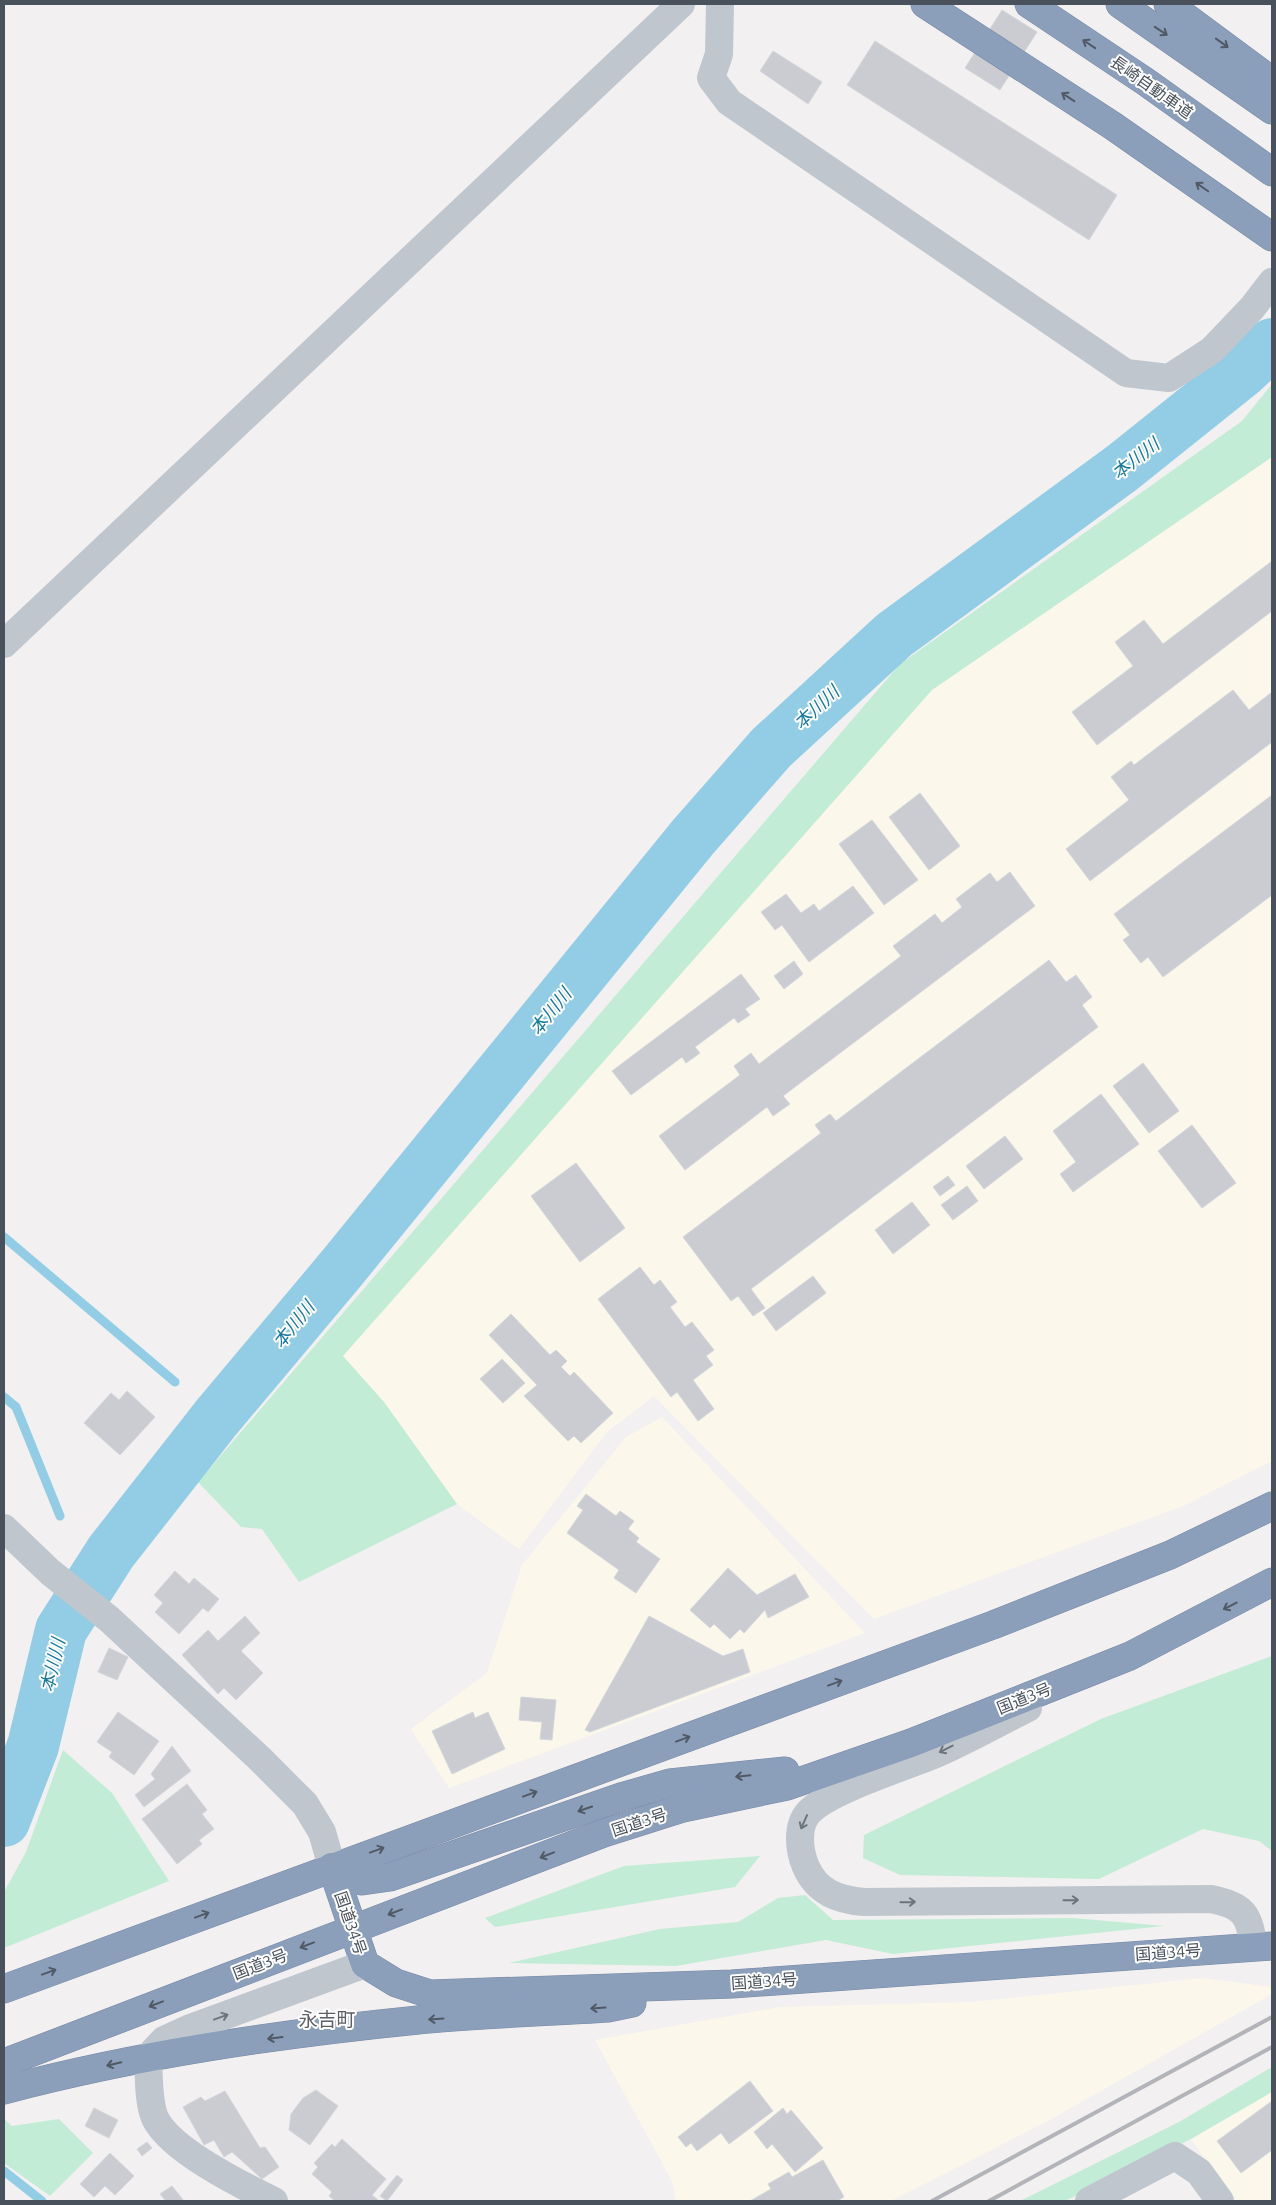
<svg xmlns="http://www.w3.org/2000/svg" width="1276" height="2205" font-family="Ubuntu,'Noto Sans JP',sans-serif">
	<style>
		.commercial { fill: #fbf8eb }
		.green { fill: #c2ecd6 }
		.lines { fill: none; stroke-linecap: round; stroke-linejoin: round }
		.stream { stroke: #92cde5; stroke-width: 9 }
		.river { stroke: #92cde5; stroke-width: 52 }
		.building { fill: #caccd2; stroke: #d4d6db }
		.highway-casing { stroke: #7789a6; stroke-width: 29 }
		.minor { stroke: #bfc6cd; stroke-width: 28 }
		.highway { stroke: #8b9eba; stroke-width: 28 }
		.rail { stroke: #b2b4b9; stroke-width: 4 }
		.oneway { stroke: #505965 }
		.oneway2 { stroke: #6c747e }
		.labels { text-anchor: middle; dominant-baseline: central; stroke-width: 4; stroke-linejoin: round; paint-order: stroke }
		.street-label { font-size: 16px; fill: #49515c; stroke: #fff }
		.water-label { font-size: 18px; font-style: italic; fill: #1778a0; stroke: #fff }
		.quarter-label { font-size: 19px; fill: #5d5f64; stroke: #fff }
	</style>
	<rect width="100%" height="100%" fill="#f2f0f0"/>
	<g class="commercial">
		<polygon points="1272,457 1272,1461 1183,1506 874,1619 654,1396 606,1433 519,1549 457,1504 384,1402 342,1356 932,690"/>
		<polygon points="662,1417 865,1633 449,1788 411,1729 487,1673 522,1565 626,1437"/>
		<polygon points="1202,1978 1272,1987 1272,1994 1046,2122 891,2201 676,2201 672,2181 595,2040 780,2007 972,2002"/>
		<polygon points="1272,2092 1272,2201 1235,2201 1191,2139"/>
	</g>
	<g class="green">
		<polygon points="1272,384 1272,457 932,690 343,1356 384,1402 457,1504 299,1582 262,1529 241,1527 198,1482 900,664 1242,421"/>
		<polygon points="1272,1656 1272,1851 1259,1841 1203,1829 1099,1879 900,1875 863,1858 864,1835 1101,1719"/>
		<polygon points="63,1750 112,1793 169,1881 4,1948 4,1892 26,1852"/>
		<polygon points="760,1856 735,1887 495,1927 485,1918 624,1866"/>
		<polygon points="805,1895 833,1920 1073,1918 1164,1926 893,1954 826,1940 676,1966 509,1963 660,1929 738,1922 778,1898"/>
		<polygon points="1272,2067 1272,2092 1191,2139 1065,2201 1020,2201 1179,2122"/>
		<polygon points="4,2119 12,2126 59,2119 93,2153 50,2196 4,2163"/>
	</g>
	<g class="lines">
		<g class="stream">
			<polyline points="4,1237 175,1382"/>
			<polyline points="4,1397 16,1407 60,1516"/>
			<polyline points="4,2171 42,2201"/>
		</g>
		<polyline class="river" points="4,1821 33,1746 61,1630 111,1552 216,1418 341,1269 693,837 771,748 894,635 1122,468 1242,372 1272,344"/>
	</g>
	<g class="building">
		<polygon points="1002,10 1037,32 1000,90 965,68"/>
		<polygon points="875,41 1117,195 1089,240 847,85"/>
		<polygon points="773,51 822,82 808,104 760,71"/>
		<polygon points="1272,561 1272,611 1097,745 1072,712 1133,666 1115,642 1144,620 1163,644"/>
		<polygon points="1233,690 1249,710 1272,692 1272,742 1090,881 1066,849 1129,800 1111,777 1131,761 1134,765"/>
		<polygon points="920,793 960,846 929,870 889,817"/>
		<polygon points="1272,795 1272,895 1163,977 1148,957 1141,963 1123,940 1130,935 1114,914"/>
		<polygon points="872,820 918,880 884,905 839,844"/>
		<polygon points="1010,872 1035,906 783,1096 790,1104 773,1116 767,1107 685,1170 659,1136 740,1075 734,1066 751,1053 759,1064 901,956 893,946 935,914 942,923 962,907 956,899 990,873 997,882"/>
		<polygon points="853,886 874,913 809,962 782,925 775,930 761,912 786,894 801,913 814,904 819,911"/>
		<polygon points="1049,960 1066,982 1076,975 1092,997 1082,1005 1098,1027 751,1289 765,1308 753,1316 738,1296 731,1301 683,1237 821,1133 815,1125 830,1114 836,1121"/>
		<polygon points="794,961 803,974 784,989 774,976"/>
		<polygon points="741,974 760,999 745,1009 750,1015 738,1023 734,1018 695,1047 700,1053 686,1063 682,1057 631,1095 612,1071"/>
		<polygon points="1143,1063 1179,1111 1149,1133 1113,1086"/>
		<polygon points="1101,1094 1139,1144 1073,1192 1060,1174 1076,1162 1053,1131"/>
		<polygon points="1192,1125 1236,1183 1202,1208 1158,1151"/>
		<polygon points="1005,1136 1023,1159 984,1189 966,1166"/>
		<polygon points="576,1163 625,1228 580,1262 531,1196"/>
		<polygon points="948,1176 955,1185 940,1196 933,1187"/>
		<polygon points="967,1186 978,1201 953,1220 941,1205"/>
		<polygon points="912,1202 930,1225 893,1254 875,1230"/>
		<polygon points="640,1267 654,1285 660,1280 677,1302 670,1307 685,1327 692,1322 714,1350 706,1356 713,1365 693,1380 714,1409 698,1421 677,1392 671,1397 598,1299"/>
		<polygon points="813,1276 826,1293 776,1331 763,1313"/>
		<polygon points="511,1314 550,1355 556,1350 567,1361 561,1367 570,1376 574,1372 613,1413 581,1443 574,1436 568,1441 524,1396 537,1385 489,1335"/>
		<polygon points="502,1359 525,1383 503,1403 480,1379"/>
		<polygon points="127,1391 155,1417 120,1455 84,1423 111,1393 119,1400"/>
		<polygon points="586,1494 616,1516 620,1511 634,1521 628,1529 639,1538 636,1542 660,1559 636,1593 614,1578 619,1570 567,1533 583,1510 577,1506"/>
		<polygon points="728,1568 757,1595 795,1574 809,1597 768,1618 765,1610 744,1633 740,1629 730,1639 714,1624 710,1628 690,1610"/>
		<polygon points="175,1571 189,1584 194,1578 219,1599 208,1612 203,1608 179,1634 155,1612 163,1603 154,1595"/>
		<polygon points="245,1616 260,1633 241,1651 263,1673 236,1700 224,1688 218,1694 182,1655 208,1630 218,1641"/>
		<polygon points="649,1616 723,1656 743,1649 750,1672 590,1732 585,1730"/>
		<polygon points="109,1648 128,1657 117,1680 98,1672"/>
		<polygon points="521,1697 556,1700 552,1740 540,1739 542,1722 519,1720"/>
		<polygon points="118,1712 159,1741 134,1775 109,1757 112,1752 97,1742"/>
		<polygon points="473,1712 475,1718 488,1712 505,1749 452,1774 432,1731"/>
		<polygon points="172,1746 191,1771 144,1807 135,1795 155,1779 151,1774"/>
		<polygon points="187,1784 207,1810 202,1814 214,1829 199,1840 202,1844 177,1864 142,1819"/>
		<polygon points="750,2081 773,2111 729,2144 721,2133 697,2151 691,2143 686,2147 678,2137"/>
		<polygon points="316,2090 338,2106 310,2145 289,2130 291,2114 303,2098"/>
		<polygon points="225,2091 260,2148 265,2147 279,2167 262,2179 232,2152 224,2157 214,2140 204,2145 183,2107 201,2097 205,2101"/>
		<polygon points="1272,2101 1272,2150 1241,2173 1217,2141"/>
		<polygon points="94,2108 118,2120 109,2138 85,2126"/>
		<polygon points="783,2108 787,2114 791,2110 823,2148 795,2172 772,2144 767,2149 754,2132"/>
		<polygon points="342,2139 386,2179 372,2195 379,2201 335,2201 329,2196 332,2192 312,2174 318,2167 314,2163 332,2144 335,2147"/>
		<polygon points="147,2142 152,2148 142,2156 137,2149"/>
		<polygon points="110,2153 134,2176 115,2195 105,2186 94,2197 80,2184"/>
		<polygon points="823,2160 844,2197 837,2201 750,2201 771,2189 768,2184 789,2172 792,2177"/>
		<polygon points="397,2175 403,2180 387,2201 380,2196"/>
		<polygon points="172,2186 184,2201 166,2201 160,2194"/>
	</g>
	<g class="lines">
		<g class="highway-casing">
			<g id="highway">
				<polyline points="925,4 1113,126 1272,237"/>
				<polyline points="1029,4 1146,82 1272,172"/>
				<polyline points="1120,4 1272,110"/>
				<polyline points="1168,4 1272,81"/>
				<polyline points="332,1867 365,1964 396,1983 430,1994 732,1984 1272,1946"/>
				<polyline points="332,1867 362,1881 390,1877 621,1797 670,1783 785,1771"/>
				<polyline points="4,1989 993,1625 1170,1555 1272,1506"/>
				<polyline points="4,2063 604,1833 683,1808 787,1786 911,1743 1130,1656 1272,1582"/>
				<path d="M 4,2090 C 140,2054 279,2034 418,2020 C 481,2014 545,2012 608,2008 L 632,2003"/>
			</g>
		</g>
		<g class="minor">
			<polyline points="720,4 719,54 711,78 729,102 1126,373 1169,378 1212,350 1252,308 1272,282"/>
			<polyline points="4,644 681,4"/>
			<polyline points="4,1528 50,1572 109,1619 259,1758 305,1804 322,1832 332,1867"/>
			<path d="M 1028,1708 C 998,1723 968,1740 936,1754 C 905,1767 830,1790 809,1812 C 796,1826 799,1851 806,1867 C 817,1892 838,1900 864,1902 L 1211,1899 C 1242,1905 1250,1914 1253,1945"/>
			<path d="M 274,2201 C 243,2186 170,2150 155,2118 C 148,2102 149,2074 148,2057 L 164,2040 L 188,2029 L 365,1964"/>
			<polyline points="1089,2201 1175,2156 1199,2172 1220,2201"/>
		</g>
		<use href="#highway" class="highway"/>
		<g class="rail">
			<polyline points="932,2201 1272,2017"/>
			<polyline points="989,2201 1272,2047"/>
		</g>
	</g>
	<defs><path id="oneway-shaft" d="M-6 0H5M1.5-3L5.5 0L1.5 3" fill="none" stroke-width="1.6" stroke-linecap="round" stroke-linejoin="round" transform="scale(1.25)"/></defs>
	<g class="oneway">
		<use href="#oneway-shaft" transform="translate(1161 31) rotate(33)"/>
		<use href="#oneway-shaft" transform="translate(1222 43) rotate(36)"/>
		<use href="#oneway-shaft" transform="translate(1089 44) rotate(-146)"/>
		<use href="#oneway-shaft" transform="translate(1068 97) rotate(-147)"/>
		<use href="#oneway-shaft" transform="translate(1202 187) rotate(-145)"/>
		<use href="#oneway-shaft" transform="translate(1230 1606) rotate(153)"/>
		<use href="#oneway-shaft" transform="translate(835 1683) rotate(-20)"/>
		<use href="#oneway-shaft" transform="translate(683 1739) rotate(-20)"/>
		<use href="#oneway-shaft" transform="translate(743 1776) rotate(174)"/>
		<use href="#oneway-shaft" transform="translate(530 1794) rotate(-20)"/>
		<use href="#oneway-shaft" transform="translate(585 1809) rotate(161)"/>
		<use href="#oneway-shaft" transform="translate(377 1850) rotate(-20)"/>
		<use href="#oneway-shaft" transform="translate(547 1855) rotate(159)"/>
		<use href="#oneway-shaft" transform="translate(395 1912) rotate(159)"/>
		<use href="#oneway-shaft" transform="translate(202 1915) rotate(-20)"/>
		<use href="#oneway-shaft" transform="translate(307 1945) rotate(159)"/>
		<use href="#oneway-shaft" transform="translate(49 1972) rotate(-20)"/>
		<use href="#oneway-shaft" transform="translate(156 2004) rotate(159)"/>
		<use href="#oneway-shaft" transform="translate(598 2008) rotate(176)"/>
		<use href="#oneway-shaft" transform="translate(436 2019) rotate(176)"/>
		<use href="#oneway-shaft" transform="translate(275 2038) rotate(173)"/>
		<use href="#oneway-shaft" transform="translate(114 2064) rotate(167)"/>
	</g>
	<g class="oneway2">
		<use href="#oneway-shaft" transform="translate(946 1749) rotate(153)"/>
		<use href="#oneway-shaft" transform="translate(804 1822) rotate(114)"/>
		<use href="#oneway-shaft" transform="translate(1071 1900) rotate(-1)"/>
		<use href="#oneway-shaft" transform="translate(908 1902) rotate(-1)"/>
		<use href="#oneway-shaft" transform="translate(221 2017) rotate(-20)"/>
	</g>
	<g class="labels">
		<g class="street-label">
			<text transform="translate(1152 87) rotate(35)">長崎自動車道</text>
			<text transform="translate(1024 1698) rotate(-22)">国道3号</text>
			<text transform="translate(639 1822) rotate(-18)">国道3号</text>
			<text transform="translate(351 1923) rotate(71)">国道34号</text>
			<text transform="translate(1168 1952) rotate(-4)">国道34号</text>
			<text transform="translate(260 1964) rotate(-21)">国道3号</text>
			<text transform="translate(764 1981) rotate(-4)">国道34号</text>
		</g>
		<g class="water-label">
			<text transform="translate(1135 458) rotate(-38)">本川川</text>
			<text transform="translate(816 707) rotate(-43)">本川川</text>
			<text transform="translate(550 1011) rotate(-51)">本川川</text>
			<text transform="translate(293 1324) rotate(-51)">本川川</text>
			<text transform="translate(52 1665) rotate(-77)">本川川</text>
		</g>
		<g class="quarter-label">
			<text x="327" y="2019">永吉町</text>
		</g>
	</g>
	<rect width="1276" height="2205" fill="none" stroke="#49515c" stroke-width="10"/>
</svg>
